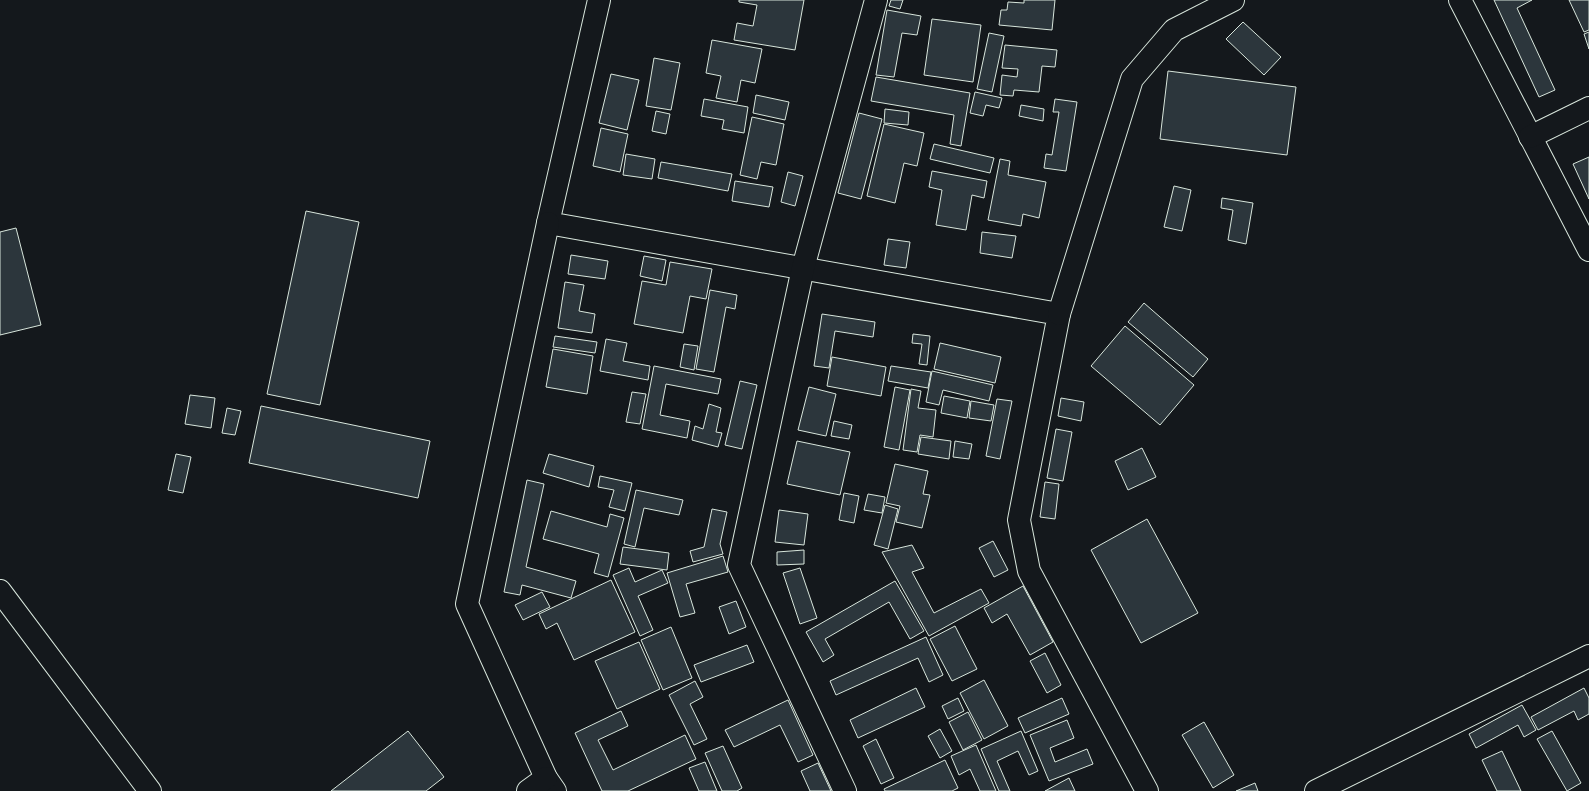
<svg xmlns="http://www.w3.org/2000/svg" width="1589" height="791" font-family="'Fira Sans',sans-serif">
	<style>
		.building { fill: #2c363c; stroke: #d8e6dc }
		.lines { fill: none; stroke-linecap: round; stroke-linejoin: round }
		.minor-casing { stroke: #d8e6dc; stroke-width: 24 }
		.secondary-casing { stroke: #d8e6dc; stroke-width: 24 }
		.minor { stroke: #14181c; stroke-width: 22 }
		.secondary { stroke: #14181c; stroke-width: 22 }
	</style>
	<rect width="100%" height="100%" fill="#14181c"/>
	<g class="building">
		<polygon points="739,0 804,0 795,50 734,40 737,23 753,26 757,5 739,2"/>
		<polygon points="891,0 903,0 900,9 889,6"/>
		<polygon points="1024,0 1055,0 1052,30 999,25 1001,10 1007,10 1008,2 1024,3"/>
		<polygon points="1494,0 1532,0 1517,8 1555,90 1539,97"/>
		<polygon points="1569,0 1589,0 1589,30 1584,32"/>
		<polygon points="887,10 921,16 917,35 902,33 894,77 876,75"/>
		<polygon points="932,19 981,25 973,82 924,75"/>
		<polygon points="1243,22 1281,57 1264,75 1226,39"/>
		<polygon points="1589,32 1589,49 1584,34"/>
		<polygon points="989,33 1004,36 992,92 977,89"/>
		<polygon points="712,40 762,49 755,83 741,80 737,102 716,98 721,76 706,73"/>
		<polygon points="1005,45 1057,50 1055,67 1042,66 1039,92 1014,90 1013,96 1000,95 1002,75 1017,77 1018,69 1002,68"/>
		<polygon points="654,58 680,63 671,110 646,106"/>
		<polygon points="1168,71 1296,87 1287,155 1160,139"/>
		<polygon points="611,74 639,80 627,130 599,123"/>
		<polygon points="876,77 970,93 961,146 950,144 954,115 871,101"/>
		<polygon points="975,92 1002,98 999,108 986,105 983,116 970,113"/>
		<polygon points="756,95 789,102 785,120 753,113"/>
		<polygon points="704,99 748,107 744,133 722,129 724,120 701,116"/>
		<polygon points="1055,99 1077,102 1066,171 1044,168 1046,154 1052,155 1059,112 1053,112"/>
		<polygon points="1021,105 1044,109 1043,121 1019,116"/>
		<polygon points="885,109 909,112 908,125 884,123"/>
		<polygon points="656,111 670,114 666,134 652,131"/>
		<polygon points="859,113 882,119 861,199 838,193"/>
		<polygon points="752,117 784,124 776,165 761,162 757,179 740,175"/>
		<polygon points="884,124 924,133 917,166 904,163 895,203 867,196"/>
		<polygon points="601,128 628,134 620,172 593,166"/>
		<polygon points="934,144 994,158 990,173 930,159"/>
		<polygon points="626,154 655,159 652,179 623,175"/>
		<polygon points="1589,157 1589,199 1573,164"/>
		<polygon points="1000,159 1010,161 1008,175 1046,182 1039,218 1023,214 1021,226 988,220"/>
		<polygon points="661,162 732,174 728,191 658,178"/>
		<polygon points="932,171 987,181 984,198 972,195 966,230 936,225 942,190 929,187"/>
		<polygon points="788,172 803,176 795,206 781,202"/>
		<polygon points="735,181 773,187 769,207 732,201"/>
		<polygon points="1174,186 1191,190 1182,231 1164,227"/>
		<polygon points="1222,198 1253,203 1246,244 1228,240 1233,210 1221,208"/>
		<polygon points="306,211 359,222 320,405 267,394"/>
		<polygon points="16,228 41,325 0,335 0,232"/>
		<polygon points="982,232 1016,236 1012,258 980,253"/>
		<polygon points="888,239 910,242 906,268 884,265"/>
		<polygon points="571,255 608,261 605,279 568,274"/>
		<polygon points="644,256 666,260 662,281 640,276"/>
		<polygon points="670,262 712,269 706,299 690,296 683,333 634,324 642,281 666,285"/>
		<polygon points="565,282 584,285 579,311 595,314 592,333 558,328"/>
		<polygon points="710,290 737,295 735,309 726,307 714,372 696,369"/>
		<polygon points="1144,303 1208,359 1193,377 1128,322"/>
		<polygon points="822,314 875,322 873,337 835,331 829,368 814,366"/>
		<polygon points="1125,326 1194,385 1160,425 1091,366"/>
		<polygon points="913,334 930,336 927,365 919,364 922,344 912,343"/>
		<polygon points="555,336 597,342 595,353 553,347"/>
		<polygon points="606,339 627,343 623,361 650,366 648,380 600,371"/>
		<polygon points="940,343 1001,357 995,383 934,369"/>
		<polygon points="684,344 698,346 694,370 680,367"/>
		<polygon points="553,349 593,356 587,394 546,387"/>
		<polygon points="832,357 886,367 881,396 827,386"/>
		<polygon points="654,366 721,379 718,394 666,384 660,415 690,421 687,438 642,429"/>
		<polygon points="891,366 931,372 928,388 888,381"/>
		<polygon points="932,371 993,385 989,401 943,390 939,405 926,402"/>
		<polygon points="740,381 757,385 742,449 725,445"/>
		<polygon points="809,387 836,394 826,436 798,430"/>
		<polygon points="895,387 910,390 899,450 884,447"/>
		<polygon points="911,389 921,391 918,408 936,410 933,437 920,435 917,452 903,450"/>
		<polygon points="632,392 646,394 640,424 626,422"/>
		<polygon points="190,395 215,398 211,428 185,424"/>
		<polygon points="944,396 970,401 967,418 941,413"/>
		<polygon points="1061,398 1084,402 1081,421 1058,416"/>
		<polygon points="997,399 1012,401 1000,459 986,456"/>
		<polygon points="971,401 994,405 991,421 969,418"/>
		<polygon points="709,404 721,408 716,432 722,433 718,447 692,440 695,426 703,429"/>
		<polygon points="261,406 430,441 418,498 249,463"/>
		<polygon points="227,408 241,411 235,435 222,433"/>
		<polygon points="834,421 852,425 849,439 831,436"/>
		<polygon points="1056,429 1072,432 1063,481 1047,478"/>
		<polygon points="921,437 951,441 949,459 918,454"/>
		<polygon points="797,441 850,452 840,495 787,484"/>
		<polygon points="955,441 972,444 969,459 953,457"/>
		<polygon points="1142,448 1156,477 1128,490 1115,461"/>
		<polygon points="176,454 191,457 183,493 168,490"/>
		<polygon points="549,454 594,466 589,487 543,473"/>
		<polygon points="895,464 928,471 923,494 930,495 922,528 896,522 900,506 886,503"/>
		<polygon points="600,476 632,483 625,511 609,507 614,490 598,487"/>
		<polygon points="527,480 544,484 526,567 576,581 571,598 522,585 520,595 504,592"/>
		<polygon points="1045,482 1059,484 1055,519 1040,517"/>
		<polygon points="636,490 683,500 679,515 644,508 635,547 624,544"/>
		<polygon points="844,493 859,496 854,523 839,520"/>
		<polygon points="868,494 885,497 882,513 864,510"/>
		<polygon points="885,505 898,509 888,549 874,545"/>
		<polygon points="712,509 727,512 720,544 723,554 693,562 690,551 704,547"/>
		<polygon points="779,510 808,514 804,545 775,542"/>
		<polygon points="551,511 607,527 610,514 624,518 608,577 594,573 599,554 543,539"/>
		<polygon points="1147,519 1198,613 1141,643 1091,550"/>
		<polygon points="993,541 1008,570 994,577 979,548"/>
		<polygon points="912,545 924,568 912,572 934,613 981,589 989,603 929,636 882,552"/>
		<polygon points="623,547 669,553 667,570 620,564"/>
		<polygon points="804,550 804,564 777,565 777,552"/>
		<polygon points="723,556 728,572 686,584 695,613 680,617 667,573"/>
		<polygon points="629,568 635,582 662,570 668,583 638,596 653,630 640,636 613,575"/>
		<polygon points="800,568 817,618 800,624 783,573"/>
		<polygon points="611,580 635,632 574,660 557,623 546,629 539,614"/>
		<polygon points="895,581 924,631 910,639 889,602 825,639 834,655 823,662 806,632"/>
		<polygon points="1023,586 1053,642 1030,655 1007,614 992,623 984,608"/>
		<polygon points="542,592 550,607 523,620 515,605"/>
		<polygon points="736,601 746,627 729,634 719,607"/>
		<polygon points="955,626 977,669 952,681 930,639"/>
		<polygon points="671,627 692,678 663,690 641,640"/>
		<polygon points="926,637 943,675 929,682 918,658 836,695 830,681"/>
		<polygon points="639,642 660,689 617,709 595,661"/>
		<polygon points="747,645 754,662 701,682 694,665"/>
		<polygon points="1045,653 1061,685 1047,693 1030,661"/>
		<polygon points="984,680 1008,726 984,739 960,693"/>
		<polygon points="695,681 703,697 690,704 707,739 694,745 669,695"/>
		<polygon points="916,688 925,707 858,738 850,720"/>
		<polygon points="1584,688 1589,698 1589,714 1578,720 1574,711 1538,730 1531,717"/>
		<polygon points="958,698 964,711 948,719 942,706"/>
		<polygon points="1062,698 1069,714 1025,733 1018,718"/>
		<polygon points="788,700 813,755 798,762 780,725 734,747 725,730"/>
		<polygon points="1522,705 1536,730 1524,737 1518,725 1476,748 1469,734"/>
		<polygon points="621,711 628,726 598,740 613,770 685,735 696,759 628,791 602,791 575,733"/>
		<polygon points="968,712 982,740 963,750 949,722"/>
		<polygon points="1067,720 1074,738 1050,748 1055,762 1087,749 1093,764 1049,781 1030,735"/>
		<polygon points="1204,722 1234,775 1213,788 1182,735"/>
		<polygon points="940,729 952,751 940,758 928,736"/>
		<polygon points="408,731 444,777 426,791 331,791"/>
		<polygon points="1021,731 1038,771 1029,775 1018,751 997,761 1010,791 999,791 981,749"/>
		<polygon points="1552,731 1581,783 1567,791 1537,739"/>
		<polygon points="876,739 894,778 881,784 863,746"/>
		<polygon points="976,745 996,791 980,791 970,769 959,775 951,756"/>
		<polygon points="723,746 742,788 737,791 722,791 705,753"/>
		<polygon points="1502,751 1521,791 1497,791 1482,760"/>
		<polygon points="945,760 958,788 952,791 885,791 884,789"/>
		<polygon points="705,762 717,791 699,791 689,768"/>
		<polygon points="818,763 831,791 810,791 801,771"/>
		<polygon points="1069,778 1075,791 1045,791"/>
		<polygon points="1255,783 1258,791 1236,791"/>
	</g>
	<g class="lines">
		<g class="minor-casing">
			<g id="minor">
				<polyline points="599,0 548,223 1059,314 1019,520 1029,571 1147,791"/>
				<polyline points="1460,0 1589,250"/>
				<polyline points="1530,137 1589,108"/>
				<polyline points="548,223 467,604 546,778 555,791"/>
				<polyline points="1059,314 1132,79 1174,30 1233,0"/>
				<polyline points="528,791 546,778"/>
				<polyline points="845,791 739,565 803,268 876,0"/>
				<polyline points="1316,791 1589,656"/>
			</g>
		</g>
		<g class="secondary-casing">
			<polyline id="secondary" points="0,591 150,791"/>
		</g>
		<use href="#minor" class="minor"/>
		<use href="#secondary" class="secondary"/>
	</g>
</svg>
